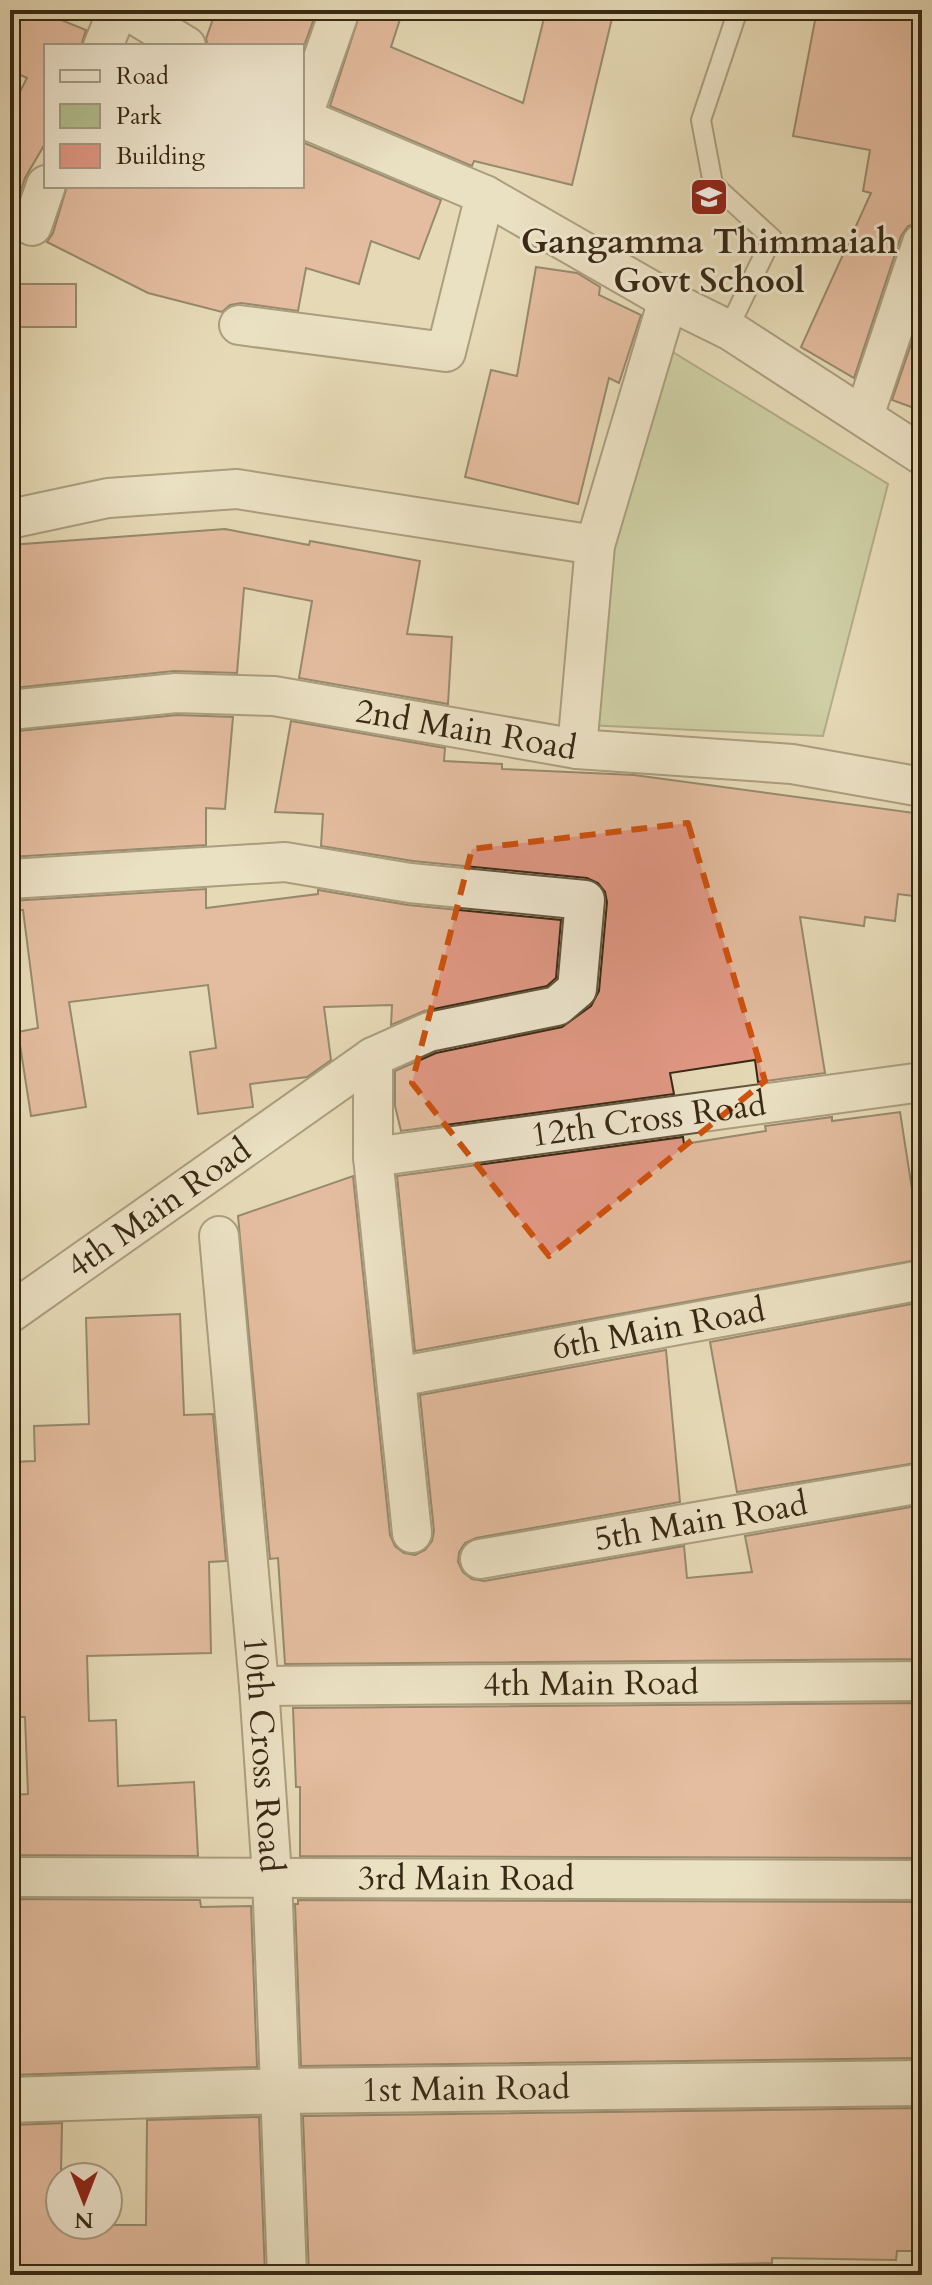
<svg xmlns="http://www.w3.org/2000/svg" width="932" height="2285" font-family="Cardo,serif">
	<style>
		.green { fill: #b3c090; stroke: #767452; stroke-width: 2 }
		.building { fill: #e29986; stroke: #382914; stroke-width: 2 }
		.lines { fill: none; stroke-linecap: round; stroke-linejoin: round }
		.service-casing { stroke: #64553d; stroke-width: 22 }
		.minor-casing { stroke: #64553d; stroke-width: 42 }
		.tertiary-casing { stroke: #64553d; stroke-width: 48 }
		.service { stroke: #efe7d0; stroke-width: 18 }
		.minor { stroke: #efe7d0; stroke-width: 38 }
		.tertiary { stroke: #efe7d0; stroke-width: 44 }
		.marked { fill: none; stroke: #ce520d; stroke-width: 6; stroke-dasharray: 16 10; stroke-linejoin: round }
		.labels { text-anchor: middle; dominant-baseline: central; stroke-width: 6; stroke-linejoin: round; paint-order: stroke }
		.poi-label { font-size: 34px; font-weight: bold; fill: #382914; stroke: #efe7d0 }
		.street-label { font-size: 34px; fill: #382914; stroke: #efe7d0 }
	</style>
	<rect width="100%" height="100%" fill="#e6dab7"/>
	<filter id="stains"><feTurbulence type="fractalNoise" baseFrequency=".0025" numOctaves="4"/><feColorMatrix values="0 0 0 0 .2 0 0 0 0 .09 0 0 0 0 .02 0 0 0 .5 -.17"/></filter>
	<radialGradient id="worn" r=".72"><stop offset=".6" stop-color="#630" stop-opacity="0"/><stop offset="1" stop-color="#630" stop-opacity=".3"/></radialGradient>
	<polygon class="green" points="663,346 888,484 823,736 586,725 615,495"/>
	<g class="building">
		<polygon points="10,10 37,10 86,30 81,46 46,46 46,142 25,178 13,215 10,214 10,111 27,78 10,70"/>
		<polygon points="216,10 317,10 304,46 208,46 206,39"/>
		<polygon points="361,10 403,10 391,47 523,103 546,10 614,10 572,185 474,161 472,166 330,106"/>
		<polygon points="817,10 922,10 922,222 908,226 901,236 854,378 801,347 871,193 863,191 870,150 793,136"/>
		<polygon points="302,142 441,200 419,259 371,241 359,284 306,268 298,311 241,303 230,305 222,312 148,293 47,242 53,233 67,186 302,186"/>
		<polygon points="536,267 577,273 600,287 599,295 641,315 619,383 609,378 578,504 465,477 491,370 517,376"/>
		<rect x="20" y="284" width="56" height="43"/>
		<polygon points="922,312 922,411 892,400"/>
		<polygon points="225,529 309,545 310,541 420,561 407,634 452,637 448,704 299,678 312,601 244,588 237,673 174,671 13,688 10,662 10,545"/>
		<polygon points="177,715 233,717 225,809 206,808 206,845 10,857 10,742 19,741 18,731"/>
		<polygon points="291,721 445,748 444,761 502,764 502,769 634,775 922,814 922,897 898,894 895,921 865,917 864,926 800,917 825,1073 758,1082 755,1060 670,1073 674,1094 401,1131 395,1106 395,1071 436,1053 562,1027 591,1006 599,991 607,902 605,892 598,883 587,878 413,861 321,846 323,814 275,812"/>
		<polygon points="206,889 206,908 318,894 318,890 408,905 561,920 556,978 547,986 424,1011 391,1025 392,1005 324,1007 331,1060 307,1077 250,1084 253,1107 198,1114 190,1052 216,1048 208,985 69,1002 86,1107 31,1116 18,1032 38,1028 23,910 10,910 10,901"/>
		<polygon points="900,1112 912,1189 922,1188 922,1259 415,1351 397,1176 683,1137 684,1144 766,1131 765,1126 832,1117 832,1121"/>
		<polygon points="353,1176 390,1535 395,1546 404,1553 415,1555 425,1550 432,1541 434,1531 420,1395 666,1350 680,1502 476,1538 465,1543 459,1552 458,1562 463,1572 472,1579 484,1581 684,1546 687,1578 752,1572 745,1536 922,1505 922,1659 285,1664 278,1558 270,1559 238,1216"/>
		<polygon points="922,1302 922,1462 737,1492 710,1342"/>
		<polygon points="180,1314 184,1415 213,1414 226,1561 209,1562 211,1653 87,1656 89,1721 116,1720 118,1786 194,1782 198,1856 10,1855 10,1795 28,1794 25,1717 10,1717 10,1462 35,1461 34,1426 89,1424 86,1318"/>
		<polygon points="922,1703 922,1854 920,1858 300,1856 300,1787 296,1787 293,1708"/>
		<polygon points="10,1899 200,1900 201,1907 251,1906 257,2067 12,2075"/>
		<polygon points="298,1900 920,1902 922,2058 301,2066 295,1904 298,1904"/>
		<polygon points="922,2108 922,2251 897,2251 896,2260 772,2258 772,2263 370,2272 370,2275 309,2274 303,2116"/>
		<polygon points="259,2117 265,2274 10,2272 10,2129 13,2129 13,2125 62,2123 60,2225 146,2225 147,2120"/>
	</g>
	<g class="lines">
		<g class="service-casing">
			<polyline id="service" points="731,331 733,319 772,238 713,184 701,120 738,10"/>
		</g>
		<g class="minor-casing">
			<g id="minor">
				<polyline points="127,10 186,46"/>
				<polyline points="103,46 118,10"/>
				<polyline points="302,118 485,195 668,300 731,331 922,455"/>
				<polyline points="302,118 340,10"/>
				<polyline points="32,226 46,185"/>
				<polyline points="239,325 446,352 485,195"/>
				<polyline points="864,416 922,243"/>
				<polyline points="10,519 108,498 237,489 595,545"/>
				<path id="s1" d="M 10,710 L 176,693 L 274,696 L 577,749 L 792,764 L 922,787"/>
				<polyline points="577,749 595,545 668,300"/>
				<polyline points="10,879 285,862 410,883 585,900 577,989 557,1006 429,1032 373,1057 373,1157 412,1533"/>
				<path id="s2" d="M 373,1157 L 922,1082"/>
				<path id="s3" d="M 219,1236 L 259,1686 L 272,1876 L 287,2275"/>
				<path id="s4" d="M 10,1313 L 373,1057"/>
				<path id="s5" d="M 397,1377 L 922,1280"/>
				<path id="s6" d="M 480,1559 L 922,1483"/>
				<path id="s7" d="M 259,1686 L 922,1681"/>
				<path id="s8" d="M 10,1877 L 922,1880"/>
			</g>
		</g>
		<g class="tertiary-casing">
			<g id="tertiary">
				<path id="s9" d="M 10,2100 L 281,2091 L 922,2083"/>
			</g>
		</g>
		<use href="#service" class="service"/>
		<use href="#minor" class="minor"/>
		<use href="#tertiary" class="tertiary"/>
	</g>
	<path d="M0 0H932V2285H0ZM 688,823 L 765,1081 L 549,1256 L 412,1083 L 472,849 Z" fill="#e6dab7" fill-opacity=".55" fill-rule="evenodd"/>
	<path class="marked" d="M 688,823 L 765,1081 L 549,1256 L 412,1083 L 472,849 Z"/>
	<defs>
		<g id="school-square" transform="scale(2)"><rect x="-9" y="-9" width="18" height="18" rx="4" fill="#8f2418" stroke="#efe7d0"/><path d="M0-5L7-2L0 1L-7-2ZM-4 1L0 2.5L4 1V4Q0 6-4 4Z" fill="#fff"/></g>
	</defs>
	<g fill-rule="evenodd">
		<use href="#school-square" x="709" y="197"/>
	</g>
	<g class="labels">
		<g class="poi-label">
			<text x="709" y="242">Gangamma Thimmaiah<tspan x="709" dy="39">Govt School</tspan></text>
		</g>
		<g class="street-label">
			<text stroke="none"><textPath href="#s1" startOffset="460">2nd Main Road</textPath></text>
			<text stroke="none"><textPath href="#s2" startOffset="278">12th Cross Road</textPath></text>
			<text stroke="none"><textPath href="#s4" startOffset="182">4th Main Road</textPath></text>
			<text stroke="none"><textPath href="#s5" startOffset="266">6th Main Road</textPath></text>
			<text stroke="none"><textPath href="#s6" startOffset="224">5th Main Road</textPath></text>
			<text stroke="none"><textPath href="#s7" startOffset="332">4th Main Road</textPath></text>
			<text stroke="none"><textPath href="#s3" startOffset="520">10th Cross Road</textPath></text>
			<text stroke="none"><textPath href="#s8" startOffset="456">3rd Main Road</textPath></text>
			<text stroke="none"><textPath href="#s9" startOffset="456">1st Main Road</textPath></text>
		</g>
	</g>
	<rect width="932" height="2285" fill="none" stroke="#e6dab7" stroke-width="40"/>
	<rect x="12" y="12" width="908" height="2261" fill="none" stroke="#382914" stroke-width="4"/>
	<rect x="20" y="20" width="892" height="2245" fill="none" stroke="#382914" stroke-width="2"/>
	<rect x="44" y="44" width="260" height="144" fill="#efe7d0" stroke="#a69b85" stroke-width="2"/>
	<rect x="60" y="70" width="40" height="12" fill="#efe7d0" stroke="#a69b85" stroke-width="2"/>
	<text x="116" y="84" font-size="24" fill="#382914">Road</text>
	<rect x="60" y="104" width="40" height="24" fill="#b3c090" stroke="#a69b85" stroke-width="2"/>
	<text x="116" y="124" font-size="24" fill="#382914">Park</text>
	<rect x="60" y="144" width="40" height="24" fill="#e29986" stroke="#a69b85" stroke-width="2"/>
	<text x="116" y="164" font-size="24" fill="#382914">Building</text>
	<g transform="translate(84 2201) rotate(180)"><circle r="38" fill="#efe7d0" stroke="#a69b85" stroke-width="2"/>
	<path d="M0-6L14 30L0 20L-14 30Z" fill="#8f2418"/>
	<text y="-12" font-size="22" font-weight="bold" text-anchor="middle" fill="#382914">N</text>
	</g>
	<rect width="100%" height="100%" filter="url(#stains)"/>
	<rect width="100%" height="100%" fill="url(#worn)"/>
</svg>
